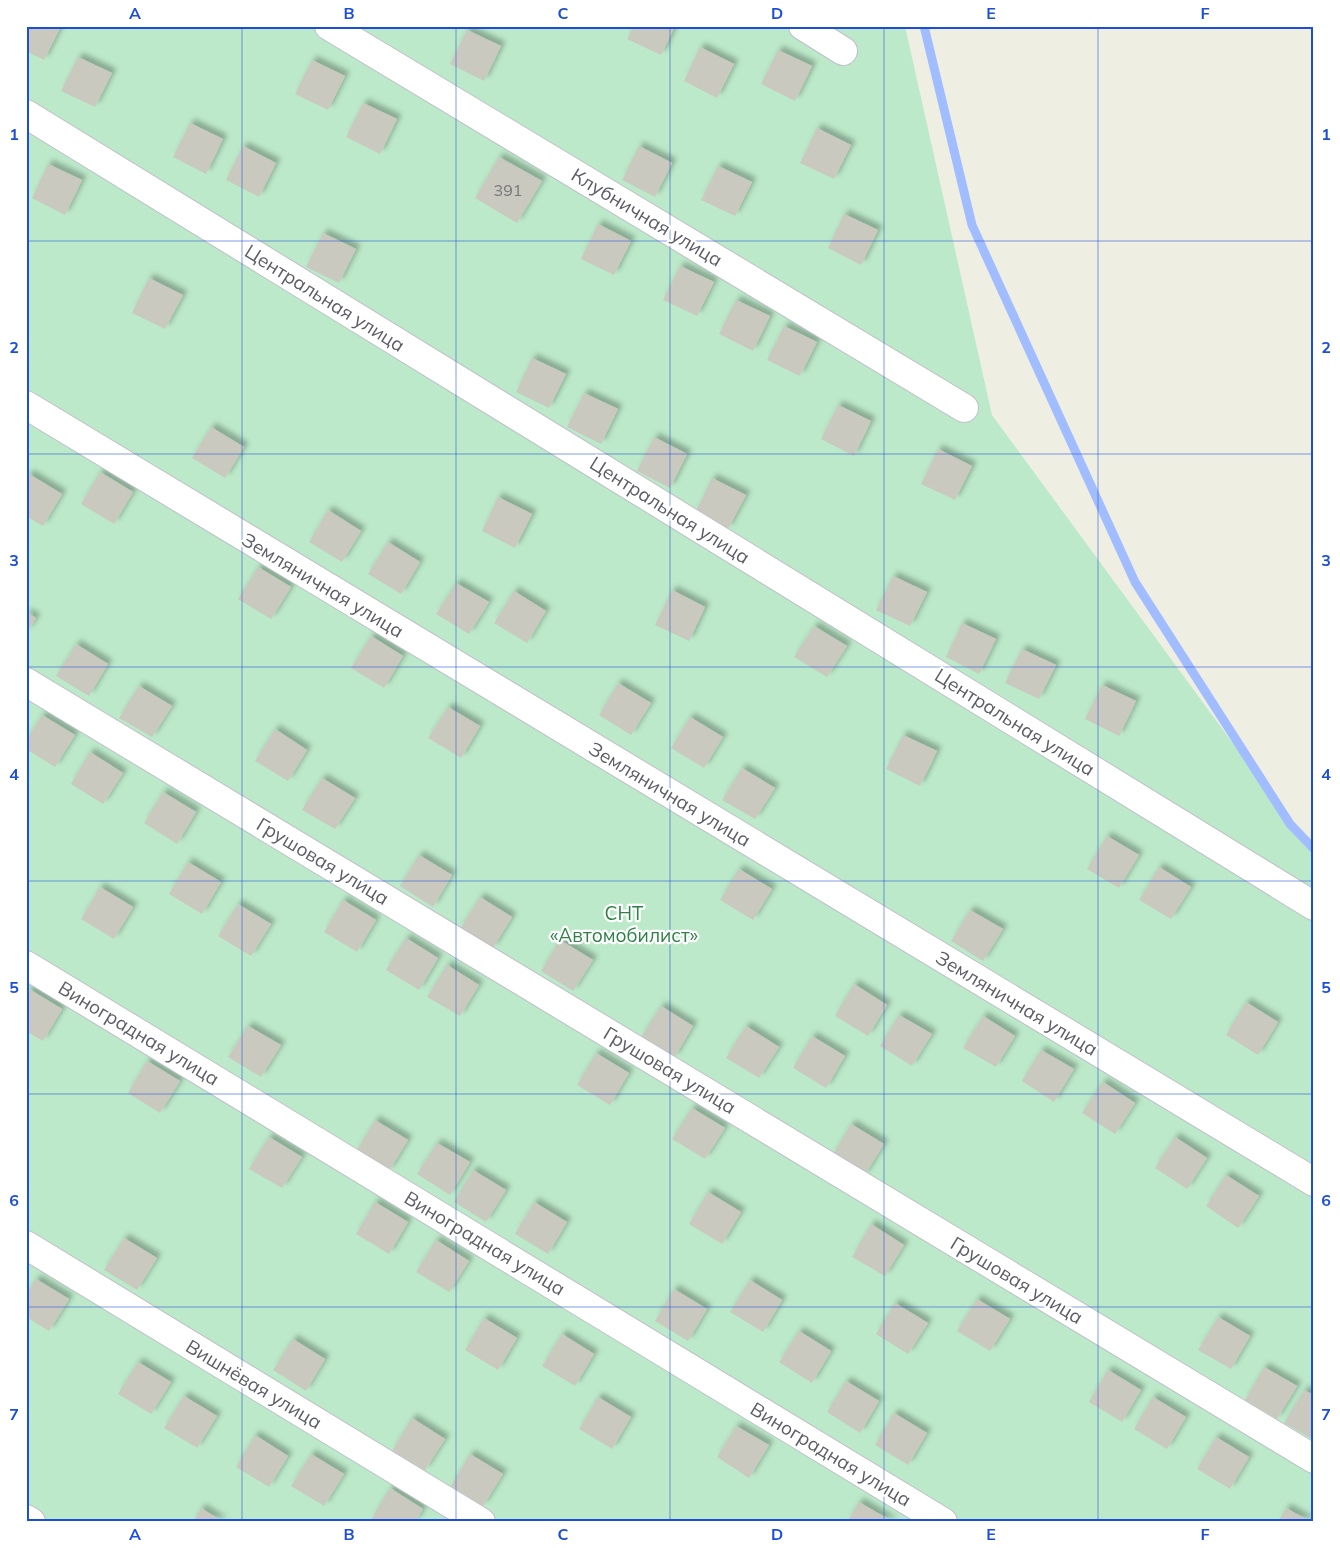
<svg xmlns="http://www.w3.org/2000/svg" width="1340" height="1548" font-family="Mulish,sans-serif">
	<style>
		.green { fill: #bce9c9 }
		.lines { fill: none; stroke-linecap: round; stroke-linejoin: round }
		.stream { stroke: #a2bdff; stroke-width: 9 }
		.building { fill: #cac9bf; filter: url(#shadow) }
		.minor-casing { stroke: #bfc0c7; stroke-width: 30 }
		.minor { stroke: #fff; stroke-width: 28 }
		.grid { fill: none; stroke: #1d4ed8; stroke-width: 1; stroke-opacity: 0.55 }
		.labels { text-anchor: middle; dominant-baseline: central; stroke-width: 4.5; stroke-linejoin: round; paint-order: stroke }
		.number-label { font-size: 16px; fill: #77777c }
		.street-label { font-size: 19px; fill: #5b5c65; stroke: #fff }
		.park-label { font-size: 19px; fill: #2d8248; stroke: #fff }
		.neatline { fill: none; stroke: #1d4ed8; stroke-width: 2 }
		.grid-label { font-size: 16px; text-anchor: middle; font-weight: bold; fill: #1d4ed8 }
	</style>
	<defs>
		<filter id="shadow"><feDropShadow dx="4.5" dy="-4.5" stdDeviation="2.5" flood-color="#0004"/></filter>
	</defs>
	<rect width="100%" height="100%" fill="#eeefe2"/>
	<polygon class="green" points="26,26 905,26 992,415 1314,854 1314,1522 26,1522"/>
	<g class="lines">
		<polyline class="stream" points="924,26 972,225 1135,582 1290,824 1314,849"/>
	</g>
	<g class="building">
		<polygon points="26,26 61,26 44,60 26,51"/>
		<polygon points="633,26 675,26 661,55 627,39"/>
		<polygon points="467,30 501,46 484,81 450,64"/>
		<polygon points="700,47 734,64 717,98 684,81"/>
		<polygon points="778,50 812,66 795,101 761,84"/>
		<polygon points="78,57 112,73 95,107 61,91"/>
		<polygon points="312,60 345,76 328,110 295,94"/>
		<polygon points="363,103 397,119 380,154 346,137"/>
		<polygon points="190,123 223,139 206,174 173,157"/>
		<polygon points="817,128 851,145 834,179 800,163"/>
		<polygon points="243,146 276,163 259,197 226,180"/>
		<polygon points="639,146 672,163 655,197 622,180"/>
		<polygon points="499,157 542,181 517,223 475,198"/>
		<polygon points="48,164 82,180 65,215 32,198"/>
		<polygon points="718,166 752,182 735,216 701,200"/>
		<polygon points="844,214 878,230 861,265 828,248"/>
		<polygon points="598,224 631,241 614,275 581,259"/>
		<polygon points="323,233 356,249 339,283 306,267"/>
		<polygon points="680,266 714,282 697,316 663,300"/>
		<polygon points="149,278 183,295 165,329 132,313"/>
		<polygon points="736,300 770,316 753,351 719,334"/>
		<polygon points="784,326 817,342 800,376 767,360"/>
		<polygon points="532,358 566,374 549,408 516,392"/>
		<polygon points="584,393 618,409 601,444 567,427"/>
		<polygon points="838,405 871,421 854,456 821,439"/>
		<polygon points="211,427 244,447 225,478 192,458"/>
		<polygon points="654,437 687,454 670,488 637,471"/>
		<polygon points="938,449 972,466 955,500 921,484"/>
		<polygon points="100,472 133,492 114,524 81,504"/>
		<polygon points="29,474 62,494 43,526 26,516 26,479"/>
		<polygon points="712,478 746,495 728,529 695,513"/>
		<polygon points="498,497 532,514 515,548 482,531"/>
		<polygon points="328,510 361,531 342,562 309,542"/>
		<polygon points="388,542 420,562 401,594 368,574"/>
		<polygon points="258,567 291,587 271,619 238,599"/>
		<polygon points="893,576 927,592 910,626 876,610"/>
		<polygon points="456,583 489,602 469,634 436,614"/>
		<polygon points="672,590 705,607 689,641 655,625"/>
		<polygon points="514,591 546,611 527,643 494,623"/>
		<polygon points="26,612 36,618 26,633"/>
		<polygon points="962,623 996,639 979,674 946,657"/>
		<polygon points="814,626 847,646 827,677 794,657"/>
		<polygon points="371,636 403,656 384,688 351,668"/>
		<polygon points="76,644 108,664 89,696 56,676"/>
		<polygon points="1022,649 1056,665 1039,699 1005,683"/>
		<polygon points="618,683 651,703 631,735 599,715"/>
		<polygon points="1102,685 1136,701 1119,736 1085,719"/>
		<polygon points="139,686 172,706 152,737 119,718"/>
		<polygon points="448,707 480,726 461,758 428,738"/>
		<polygon points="42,715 75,735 55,767 26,749 26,741"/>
		<polygon points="690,717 723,737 704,768 671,748"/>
		<polygon points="275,729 307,750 288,781 255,761"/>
		<polygon points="903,735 937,751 920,786 886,769"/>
		<polygon points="90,752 123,773 103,804 71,784"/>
		<polygon points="742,768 775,788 755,819 722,800"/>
		<polygon points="322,778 355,798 335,829 302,810"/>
		<polygon points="163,792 196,812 177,844 144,823"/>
		<polygon points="1107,836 1139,855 1119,888 1087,869"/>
		<polygon points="419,855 452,875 433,907 400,886"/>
		<polygon points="188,862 221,882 202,914 169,894"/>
		<polygon points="1159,867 1191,887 1171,919 1139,900"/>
		<polygon points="739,869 772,889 753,920 720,900"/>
		<polygon points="100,887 133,907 114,939 81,919"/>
		<polygon points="480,897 512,917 493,948 460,929"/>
		<polygon points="343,900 376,920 357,952 324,932"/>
		<polygon points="238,904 271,924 251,956 218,936"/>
		<polygon points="970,910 1003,929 983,961 951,941"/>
		<polygon points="406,938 438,958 419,990 386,970"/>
		<polygon points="560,940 593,960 573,991 541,971"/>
		<polygon points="447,965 479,985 460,1016 427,997"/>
		<polygon points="854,984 887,1005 868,1036 835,1016"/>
		<polygon points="29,989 62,1009 43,1041 26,1031 26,994"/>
		<polygon points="1246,1002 1278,1022 1258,1055 1226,1035"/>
		<polygon points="661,1006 693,1026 674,1058 641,1037"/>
		<polygon points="899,1015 932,1034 912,1066 880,1046"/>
		<polygon points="983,1016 1015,1036 996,1067 963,1048"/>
		<polygon points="248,1026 281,1045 261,1077 228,1057"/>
		<polygon points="746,1026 779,1047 759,1078 726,1058"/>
		<polygon points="812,1036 845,1056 826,1088 793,1068"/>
		<polygon points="1041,1050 1074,1069 1054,1102 1022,1081"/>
		<polygon points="596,1053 629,1073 610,1105 577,1085"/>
		<polygon points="147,1061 180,1081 160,1113 128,1093"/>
		<polygon points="1103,1082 1135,1103 1115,1134 1082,1113"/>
		<polygon points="692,1108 725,1128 705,1159 672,1139"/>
		<polygon points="375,1120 408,1140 389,1171 356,1152"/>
		<polygon points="851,1124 884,1144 864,1176 832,1156"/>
		<polygon points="269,1137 302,1157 282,1188 249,1169"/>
		<polygon points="1175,1137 1207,1158 1187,1189 1155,1168"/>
		<polygon points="437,1143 470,1162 450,1195 417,1174"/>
		<polygon points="473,1170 506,1190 486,1222 454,1202"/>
		<polygon points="1226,1175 1259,1196 1238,1228 1206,1206"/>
		<polygon points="708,1192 741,1212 722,1244 689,1224"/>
		<polygon points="375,1202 408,1222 389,1254 356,1234"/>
		<polygon points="534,1202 567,1222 548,1254 515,1234"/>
		<polygon points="871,1224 904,1245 885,1276 852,1257"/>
		<polygon points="124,1238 157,1258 137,1290 104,1270"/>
		<polygon points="436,1240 469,1261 449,1292 416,1272"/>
		<polygon points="36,1279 69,1299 49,1331 26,1317 26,1295"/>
		<polygon points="750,1280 782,1300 763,1332 730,1312"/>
		<polygon points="674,1289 707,1309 688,1341 655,1321"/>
		<polygon points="977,1299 1010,1319 990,1351 957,1331"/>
		<polygon points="895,1303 928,1323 908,1354 876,1334"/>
		<polygon points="1218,1317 1250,1336 1231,1369 1198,1350"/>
		<polygon points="484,1318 517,1338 498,1370 465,1350"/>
		<polygon points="799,1331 831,1351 812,1383 779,1362"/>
		<polygon points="562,1334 594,1354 575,1386 542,1366"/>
		<polygon points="293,1339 325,1359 306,1391 273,1370"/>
		<polygon points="138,1362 171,1382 151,1414 118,1394"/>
		<polygon points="1264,1367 1297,1386 1277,1419 1245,1400"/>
		<polygon points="1108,1370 1141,1390 1122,1422 1089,1402"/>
		<polygon points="846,1381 879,1401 860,1433 827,1412"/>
		<polygon points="1304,1390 1314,1395 1314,1440 1284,1423"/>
		<polygon points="184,1396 217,1416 197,1448 164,1428"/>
		<polygon points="598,1397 631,1417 612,1449 579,1429"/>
		<polygon points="1153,1397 1186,1417 1167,1449 1134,1429"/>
		<polygon points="894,1413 927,1433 908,1465 875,1445"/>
		<polygon points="412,1418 445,1439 425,1470 392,1451"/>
		<polygon points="736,1426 769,1445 749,1478 717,1457"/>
		<polygon points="255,1435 288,1456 269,1487 236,1467"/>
		<polygon points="1216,1437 1249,1457 1230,1489 1197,1469"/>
		<polygon points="311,1454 344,1474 324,1506 291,1486"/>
		<polygon points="470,1454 503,1474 483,1506 451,1486"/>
		<polygon points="390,1488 423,1509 415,1522 371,1520"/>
		<polygon points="859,1502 893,1522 847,1522"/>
		<polygon points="201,1508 223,1522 193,1522"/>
		<polygon points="1286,1508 1311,1522 1278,1522"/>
	</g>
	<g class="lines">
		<g class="minor-casing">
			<g id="minor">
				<polyline points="329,26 964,408"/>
				<polyline points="803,26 843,51"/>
				<polyline points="26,114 1314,906"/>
				<polyline points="26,405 1314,1182"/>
				<polyline points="26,682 1314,1459"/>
				<polyline points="26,965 943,1522"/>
				<polyline points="26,1245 481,1522"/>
				<polyline points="26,1519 31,1522"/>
			</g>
		</g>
		<use href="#minor" class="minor"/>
	</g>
	<path class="grid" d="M 242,26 L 242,1522M 456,26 L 456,1522M 670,26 L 670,1522M 884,26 L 884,1522M 1098,26 L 1098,1522M 26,241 L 1314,241M 26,454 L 1314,454M 26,667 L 1314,667M 26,881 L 1314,881M 26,1094 L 1314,1094M 26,1307 L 1314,1307"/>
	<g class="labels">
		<g class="number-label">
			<text x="508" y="190">391</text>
		</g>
		<g class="street-label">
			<text transform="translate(647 217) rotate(31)">Клубничная улица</text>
			<text transform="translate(325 298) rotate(32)">Центральная улица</text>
			<text transform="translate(670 510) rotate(32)">Центральная улица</text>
			<text transform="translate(323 585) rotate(31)">Земляничная улица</text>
			<text transform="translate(1015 722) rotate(32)">Центральная улица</text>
			<text transform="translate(670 794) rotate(31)">Земляничная улица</text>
			<text transform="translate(323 861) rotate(31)">Грушовая улица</text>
			<text transform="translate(1017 1003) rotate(31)">Земляничная улица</text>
			<text transform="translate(139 1033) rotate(31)">Виноградная улица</text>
			<text transform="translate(670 1070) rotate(31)">Грушовая улица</text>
			<text transform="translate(485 1243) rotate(31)">Виноградная улица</text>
			<text transform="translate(1017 1280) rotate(31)">Грушовая улица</text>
			<text transform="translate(254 1384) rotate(31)">Вишнёвая улица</text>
			<text transform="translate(831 1454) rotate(31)">Виноградная улица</text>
		</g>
		<g class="park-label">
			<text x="624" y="913">СНТ<tspan x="624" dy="22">«Автомобилист»</tspan></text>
		</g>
	</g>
	<rect width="1340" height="1548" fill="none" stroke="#ffffff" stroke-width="55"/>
	<rect x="28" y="28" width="1284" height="1492" class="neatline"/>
	<g class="grid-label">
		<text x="135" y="19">A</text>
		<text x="349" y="19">B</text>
		<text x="563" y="19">C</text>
		<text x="777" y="19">D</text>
		<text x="991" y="19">E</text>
		<text x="1205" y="19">F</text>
		<text x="14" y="140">1</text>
		<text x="1326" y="140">1</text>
		<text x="14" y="353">2</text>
		<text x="1326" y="353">2</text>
		<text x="14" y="566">3</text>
		<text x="1326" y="566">3</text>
		<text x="14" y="780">4</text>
		<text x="1326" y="780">4</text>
		<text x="14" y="993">5</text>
		<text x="1326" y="993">5</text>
		<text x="14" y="1206">6</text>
		<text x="1326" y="1206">6</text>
		<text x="14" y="1420">7</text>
		<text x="1326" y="1420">7</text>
		<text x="135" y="1540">A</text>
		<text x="349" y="1540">B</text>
		<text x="563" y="1540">C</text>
		<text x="777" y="1540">D</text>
		<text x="991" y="1540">E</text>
		<text x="1205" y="1540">F</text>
	</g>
</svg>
